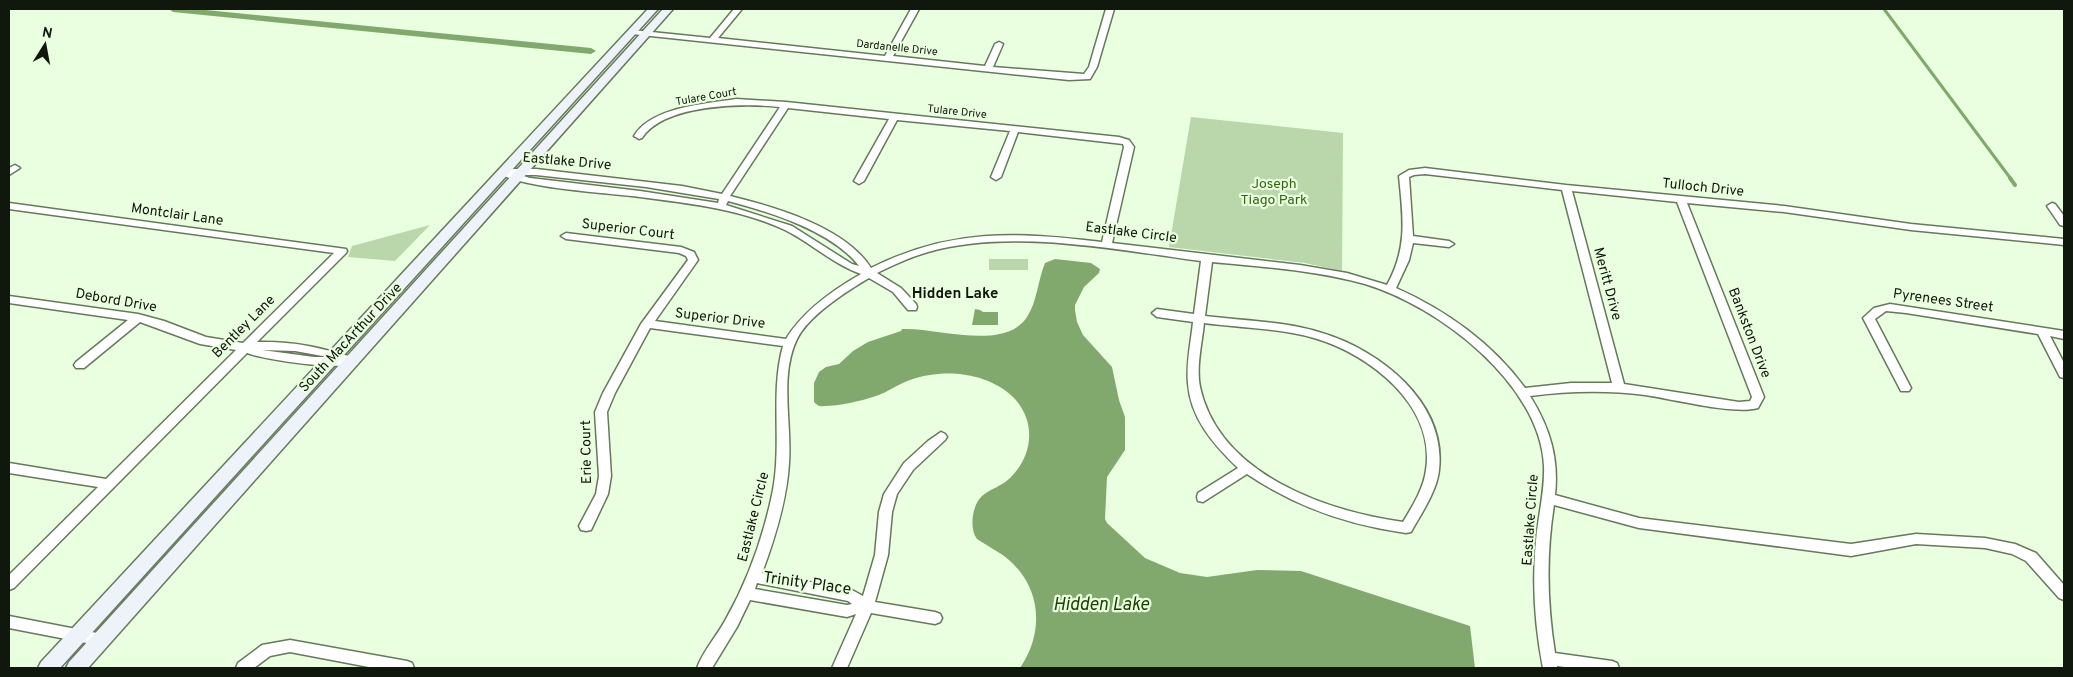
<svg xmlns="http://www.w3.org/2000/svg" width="2073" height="677" font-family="Overpass,sans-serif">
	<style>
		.green { fill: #bad7ab }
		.water { fill: #81a96d }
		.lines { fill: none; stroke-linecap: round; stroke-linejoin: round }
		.stream-far1 { stroke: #81a96d; stroke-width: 3 }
		.stream { stroke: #81a96d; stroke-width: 4 }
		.canal { fill: #81a96d; fill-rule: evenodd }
		.minor-casing { stroke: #66795d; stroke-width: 3 }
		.secondary-casing { stroke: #66795d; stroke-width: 3 }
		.minor { fill: #fff; fill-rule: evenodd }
		.secondary { fill: #eef2f9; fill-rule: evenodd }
		.labels { text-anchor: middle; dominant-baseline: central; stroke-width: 4.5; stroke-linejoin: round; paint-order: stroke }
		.far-street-label { font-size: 11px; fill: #10170c; stroke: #e9ffdf }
		.street-label { font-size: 14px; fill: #10170c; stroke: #e9ffdf }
		.park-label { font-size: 14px; fill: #346510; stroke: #e9ffdf }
		.neighbourhood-label { font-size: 15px; font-weight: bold; fill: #10170c; stroke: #e9ffdf }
		.near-street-label { font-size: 16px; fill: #10170c; stroke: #e9ffdf }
		.near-water-label { font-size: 18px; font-style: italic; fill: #1d4200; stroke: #e9ffdf }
	</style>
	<rect width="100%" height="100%" fill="#e9ffdf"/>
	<g class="green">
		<polygon points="1191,117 1343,133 1342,271 1305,263 1169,247"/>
		<polygon points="430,225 395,261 348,257 352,246"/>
		<rect x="989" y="259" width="39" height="11"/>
	</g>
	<g class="water">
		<path d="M 1055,259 L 1091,263 L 1100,269 L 1099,273 L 1084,287 L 1075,305 L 1075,310 L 1077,322 L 1083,335 L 1112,367 L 1119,400 L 1125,417 L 1125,450 L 1107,477 L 1105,519 L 1107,523 L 1145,558 L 1180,573 L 1207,577 L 1257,570 L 1301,571 L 1470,626 L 1475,668 L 1020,668 C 1044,633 1042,589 1009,560 C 1000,552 987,546 977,539 C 969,529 972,505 982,496 C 990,489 1002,486 1010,478 C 1033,456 1037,421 1013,397 C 987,372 943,368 910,380 C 898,384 888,392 876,396 C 862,401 838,406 824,406 C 819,407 817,405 814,402 L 814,383 L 819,372 L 826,367 L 839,364 L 853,351 L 868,342 L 901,331 L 902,329 C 936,327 1004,352 1027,317 C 1037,302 1038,280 1045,263 Z"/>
		<polygon points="975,309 980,310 983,312 998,312 998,325 972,325"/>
	</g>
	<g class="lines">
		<polyline class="stream-far1" points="1884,9 2011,179"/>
		<polyline class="stream" points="2010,178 2015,185"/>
		<polygon class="canal" points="169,9 196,9 591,48 596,51 591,54 173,12"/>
		<g class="minor-casing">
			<g id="minor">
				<polygon points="734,9 742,9 718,38 885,56 911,9 919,9 893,56 985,66 995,44 999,42 1003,44 993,67 1084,74 1089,67 1106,9 1114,9 1097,67 1090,79 1069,80 632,34 628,32 632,30 710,38"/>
				<path d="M 736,99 L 786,102 L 1119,137 L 1129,140 L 1134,147 L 1112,243 L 1300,265 L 1347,273 L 1387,285 C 1408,247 1403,217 1399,176 L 1409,170 L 1425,168 L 1566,185 L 1784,206 L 1911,224 L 2064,239 L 2064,245 L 1911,230 L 1784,212 L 1687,203 L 1764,397 L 1758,408 C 1734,415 1673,399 1645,395 C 1606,390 1569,391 1530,396 C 1550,428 1559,458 1555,495 L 1639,518 L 1851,544 L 1916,534 L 1985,538 L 2015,544 L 2036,553 L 2064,585 L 2064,600 L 2059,598 L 2026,561 L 2012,554 L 1985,548 L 1916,544 L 1851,556 L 1639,528 L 1554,505 C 1546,555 1547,603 1555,653 L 1612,661 L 1617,663 L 1619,668 L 1572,668 L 1557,666 L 1557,668 L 1543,668 C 1535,627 1532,583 1536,541 C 1538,516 1545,491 1544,466 C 1540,383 1438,306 1365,284 C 1315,270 1263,267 1212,262 L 1205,316 C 1244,321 1285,321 1322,333 C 1379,350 1447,402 1439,470 C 1437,491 1421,514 1411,532 L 1406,533 C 1348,525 1296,507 1247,474 L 1203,502 L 1198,501 L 1197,497 L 1198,493 L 1238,468 C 1214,445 1190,418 1188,383 C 1186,363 1191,342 1193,322 L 1157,317 L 1152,313 L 1157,309 L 1194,314 L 1201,261 C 1117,250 1011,228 928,252 C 911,257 895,264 879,272 L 877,273 L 901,288 L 916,304 L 917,307 L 916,310 L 908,310 L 893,292 L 869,278 C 847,291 809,315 797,339 C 779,376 792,423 789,463 C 787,500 775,538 762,573 L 852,590 L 863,596 L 875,555 L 879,512 L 884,494 L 904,463 L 928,441 L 941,432 L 945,434 L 947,437 L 945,440 L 913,470 L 897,494 L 892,512 L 888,555 L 875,602 L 935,612 L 940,614 L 942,618 L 940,622 L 935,624 L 871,613 L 847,668 L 832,668 L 856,614 L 847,617 L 750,600 L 737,627 L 712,668 L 697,668 C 703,651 717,636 726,619 C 748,580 764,535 773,490 C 782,442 770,393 783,346 L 650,328 L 615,393 L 607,412 L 611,476 L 608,494 L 591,530 L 586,531 L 581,530 L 579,526 L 596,494 L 599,476 L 595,412 L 603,393 L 641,324 L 688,260 L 686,256 L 679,253 L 566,239 L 561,236 L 566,233 L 681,247 L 694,252 L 698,260 L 655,321 L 786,339 C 803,311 833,290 861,274 C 833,264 811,243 785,230 C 741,209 688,203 640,197 C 611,193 516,188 498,172 L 503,169 L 509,171 L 513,169 L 536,169 L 682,186 L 722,194 L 780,107 C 744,103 664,104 642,138 L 639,139 L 634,136 C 651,107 705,104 736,99 ZM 788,108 L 889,119 L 854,181 L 859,184 L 864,181 L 897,120 L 1010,131 L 991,177 L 996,180 L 1001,177 L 1018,132 L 1123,144 L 1124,147 L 1102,242 C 1016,232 951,228 871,268 C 845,227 775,207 730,196 ZM 1425,174 L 1562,190 L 1612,383 L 1571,383 L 1525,388 C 1493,344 1446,310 1396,288 L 1409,260 L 1413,243 L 1449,247 L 1454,244 L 1449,241 L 1413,236 L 1409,177 L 1414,175 ZM 520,175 L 536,175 L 646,187 L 719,199 L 718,203 L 640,191 L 530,178 ZM 1572,191 L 1677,202 L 1752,397 L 1750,401 L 1739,402 L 1624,384 ZM 728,201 C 770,212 832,231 859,266 L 852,264 L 792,226 L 726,205 ZM 1204,323 C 1240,328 1280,328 1314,338 C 1370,354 1436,406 1426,470 C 1424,488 1412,507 1403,522 C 1325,511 1219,474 1200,387 C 1196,367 1202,343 1204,323 ZM 757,583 L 848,601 L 852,604 L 847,605 L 755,589 Z"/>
				<polygon points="15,165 20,168 9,175 9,168"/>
				<path d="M 9,203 L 346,249 L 347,251 L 346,253 L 257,342 C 296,341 321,348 356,358 L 358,361 C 349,373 262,359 247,353 L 14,588 L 9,590 L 9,575 L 98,487 L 9,473 L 9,463 L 106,479 L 236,350 L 200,344 L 140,322 L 84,368 L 76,368 L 74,365 L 76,362 L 128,320 L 9,303 L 9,296 L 138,314 L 164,321 L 206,337 L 243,343 L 334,253 L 9,209 ZM 262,350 L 295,351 L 328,357 L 314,357 Z"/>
				<polygon points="2052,203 2055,204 2064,216 2064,226 2060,225 2047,206"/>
				<polygon points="1890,304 2064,331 2064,339 2050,336 2064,363 2064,378 2060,377 2038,334 1906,313 1886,311 1875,319 1911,388 1909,391 1901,391 1863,318 1874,308"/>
				<polygon points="9,616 102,634 107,636 109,640 107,644 102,646 9,628"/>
				<polygon points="290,640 407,661 412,663 414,668 374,668 290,652 270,656 254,668 236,668 238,663 262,645"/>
			</g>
		</g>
		<g class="secondary-casing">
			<g id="secondary">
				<polygon points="648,9 658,9 60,668 38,668 41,662"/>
				<polygon points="663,9 673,9 88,668 66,668 69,662"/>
			</g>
		</g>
		<use href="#minor" class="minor"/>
		<use href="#secondary" class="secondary"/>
	</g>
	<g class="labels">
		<g class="far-street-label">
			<text transform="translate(897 48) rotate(6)">Dardanelle Drive</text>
			<text transform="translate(706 97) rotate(-10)">Tulare Court</text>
			<text transform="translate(957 112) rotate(6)">Tulare Drive</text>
		</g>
		<g class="street-label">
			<text transform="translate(567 162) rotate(5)">Eastlake Drive</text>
			<text transform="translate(1703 188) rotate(6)">Tulloch Drive</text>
			<text transform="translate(177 215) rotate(8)">Montclair Lane</text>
			<text transform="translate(628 230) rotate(7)">Superior Court</text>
			<text transform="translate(1131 233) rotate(7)">Eastlake Circle</text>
			<text transform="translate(1607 284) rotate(75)">Meritt Drive</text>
			<text transform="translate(116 301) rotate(10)">Debord Drive</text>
			<text transform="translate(1943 301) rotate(8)">Pyrenees Street</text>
			<text transform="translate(720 319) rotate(7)">Superior Drive</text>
			<text transform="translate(244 327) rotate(-45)">Bentley Lane</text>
			<text transform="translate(1749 333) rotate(69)">Bankston Drive</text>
			<text transform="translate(351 338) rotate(-47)">South MacArthur Drive</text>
			<text transform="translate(587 452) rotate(-91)">Erie Court</text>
			<text transform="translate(754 517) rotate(-76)">Eastlake Circle</text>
			<text transform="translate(1531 520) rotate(-86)">Eastlake Circle</text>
		</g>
		<g class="park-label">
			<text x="1274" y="184">Joseph<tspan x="1274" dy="16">Tiago Park</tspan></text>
		</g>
		<g class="neighbourhood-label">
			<text x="955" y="294">Hidden Lake</text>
		</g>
		<g class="near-street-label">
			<text transform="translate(807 584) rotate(8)">Trinity Place</text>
		</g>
		<g class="near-water-label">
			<text x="1101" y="605">Hidden Lake</text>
		</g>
	</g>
	<rect width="2073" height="677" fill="none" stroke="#10170c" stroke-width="20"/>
	<g transform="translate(45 45) rotate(11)" stroke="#e9ffdf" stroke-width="4" paint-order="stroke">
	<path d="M0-4L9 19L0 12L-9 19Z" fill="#10170c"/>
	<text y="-8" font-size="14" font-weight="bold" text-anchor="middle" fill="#10170c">N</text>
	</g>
</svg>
